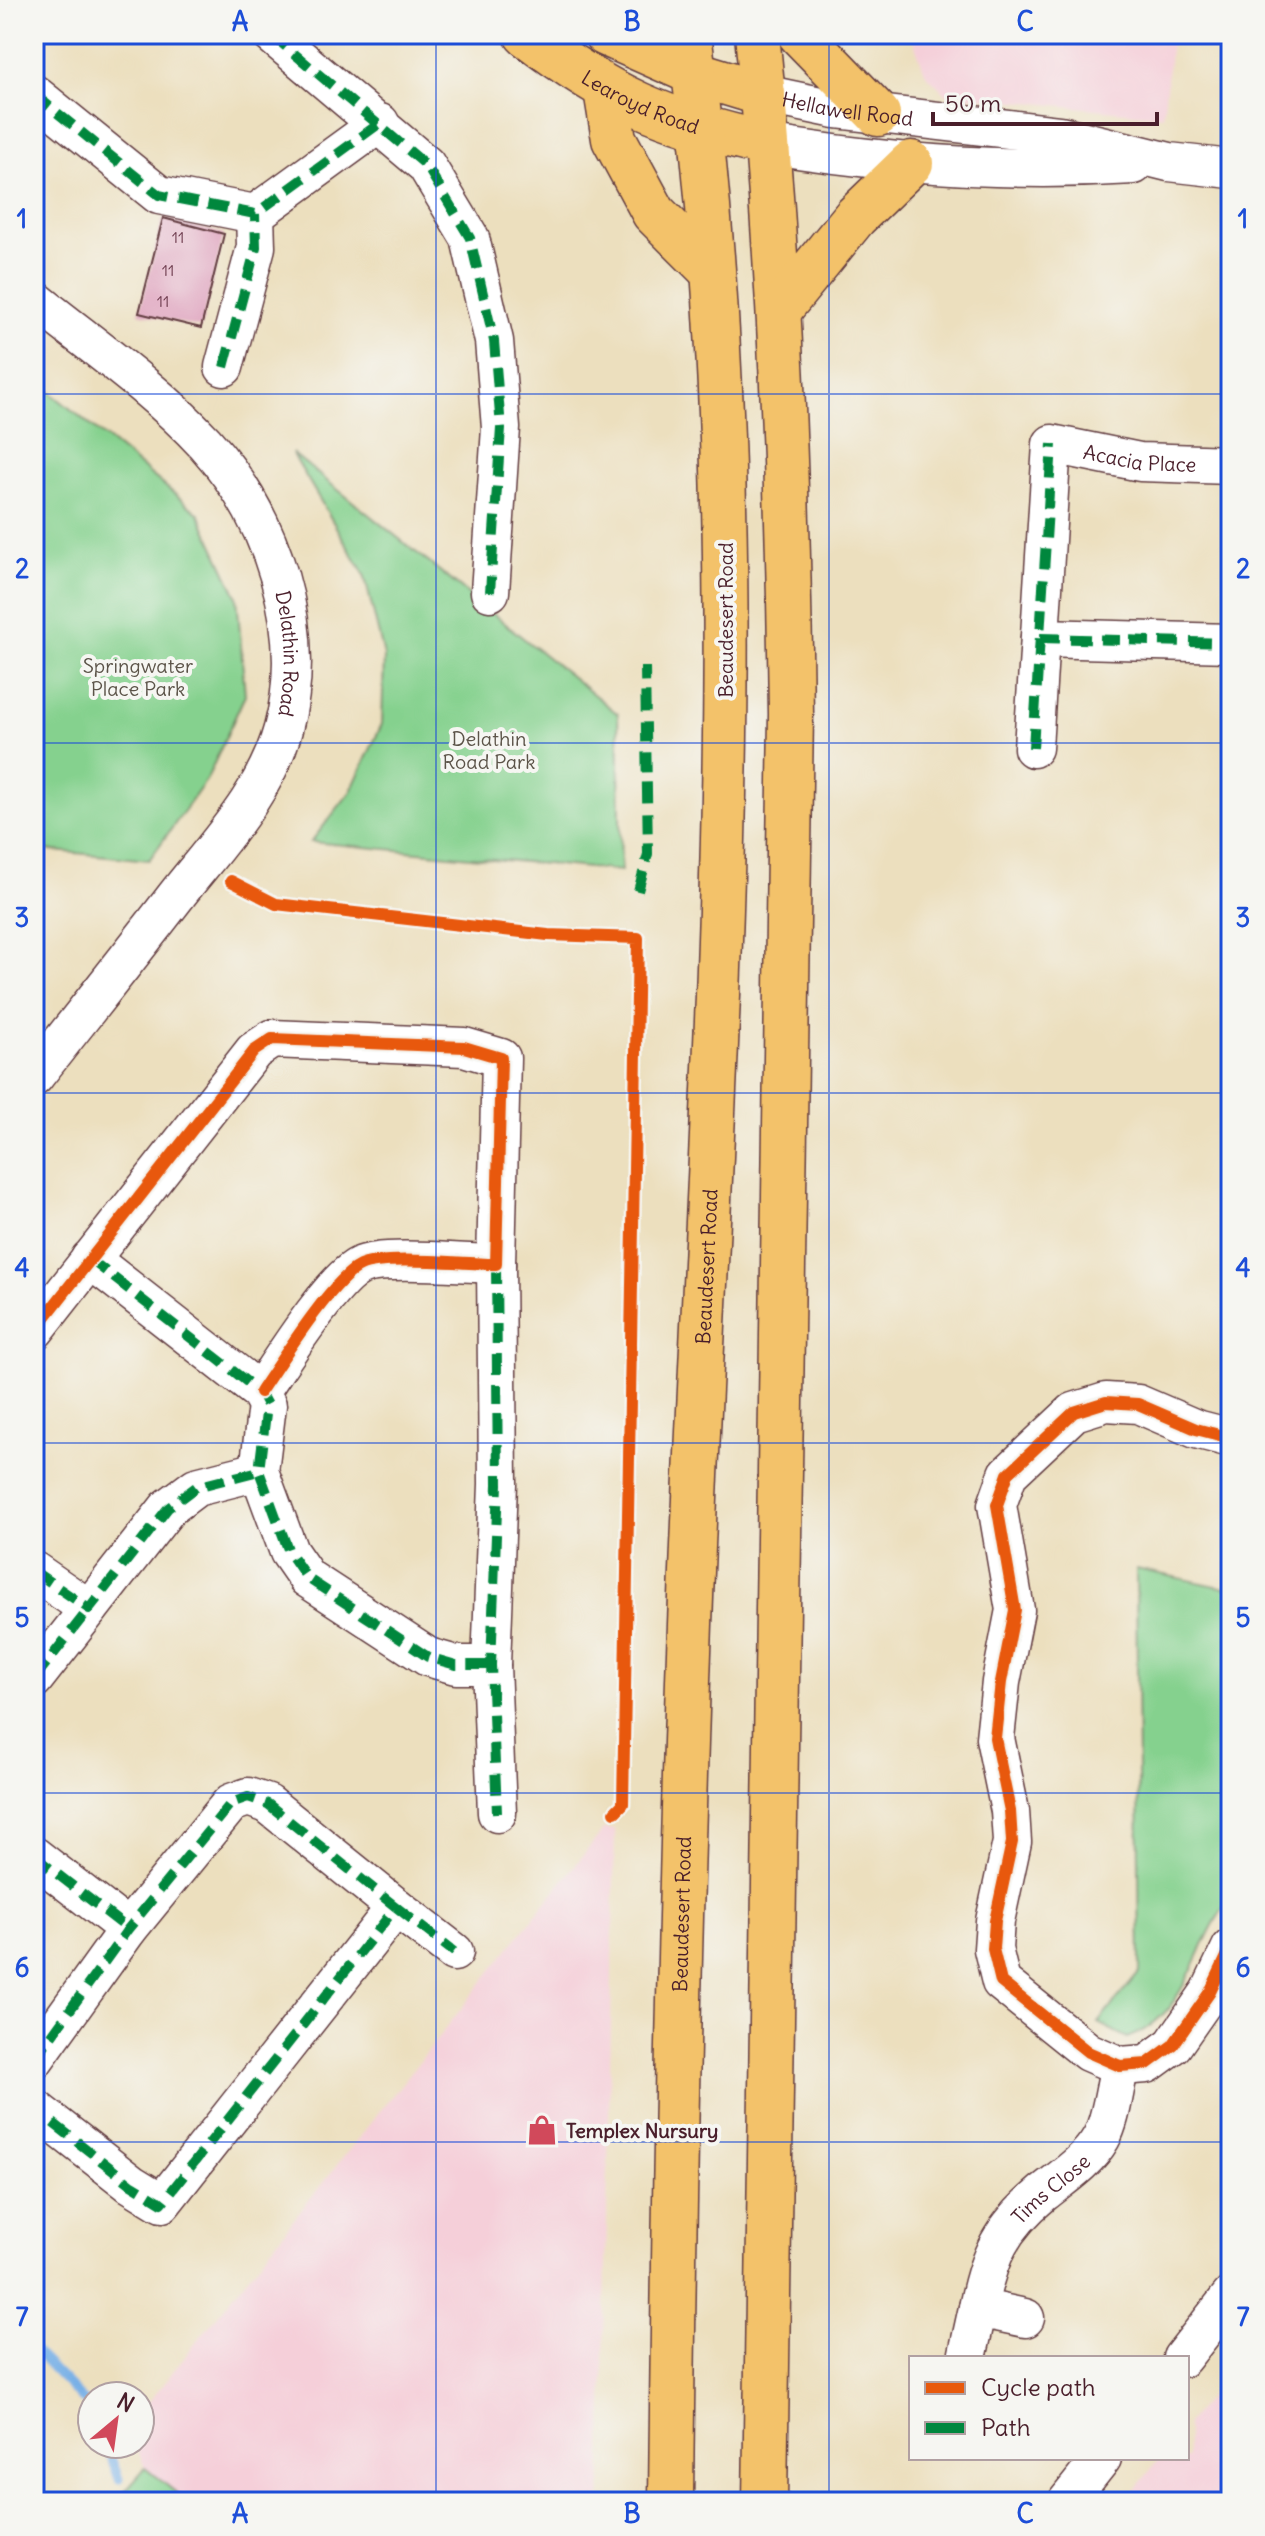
<svg xmlns="http://www.w3.org/2000/svg" width="1265" height="2536" font-family="Delius,sans-serif">
	<style>
		.built { fill: #f5cfd9 }
		.green { fill: #85d18e; stroke: #68785c; stroke-width: 2 }
		.lines { fill: none; stroke-linecap: round; stroke-linejoin: round }
		.stream { stroke: #76afe6; stroke-width: 9 }
		.building { fill: #db94b5 }
		.minor-casing { stroke: #623c41; stroke-width: 41 }
		.major-casing { stroke: #623c41; stroke-width: 47 }
		.highway-casing { stroke: #623c41; stroke-width: 47 }
		.minor { stroke: #fff; stroke-width: 38 }
		.major { stroke: #f3c26a; stroke-width: 44 }
		.highway { stroke: #f3c26a; stroke-width: 44 }
		.quiet { stroke: #00873e; stroke-width: 10; stroke-dasharray: 20 10; stroke-linecap: butt }
		.cycleway-casing { stroke: #f6f6f2; stroke-width: 17 }
		.cycleway { stroke: #e8590c; stroke-width: 12 }
		.grid { fill: none; stroke: #1d4ed8; stroke-width: 2; stroke-opacity: 0.55 }
		.labels { text-anchor: middle; dominant-baseline: central; stroke-width: 8; stroke-linejoin: round; paint-order: stroke }
		.number-label { font-size: 16px; fill: #6e3c4e }
		.street-label { font-size: 20px; fill: #4a1f2b; stroke: #f6f6f2 }
		.park-label { font-size: 20px; fill: #5c5449; stroke: #f6f6f2 }
		.poi-label { font-size: 20px; font-weight: bold; fill: #4a1f2b; stroke: #f6f6f2; text-anchor: start }
		.neatline { fill: none; stroke: #1d4ed8; stroke-width: 3 }
		.grid-label { font-size: 26px; text-anchor: middle; font-weight: bold; fill: #1d4ed8 }
	</style>
	<rect width="100%" height="100%" fill="#f6f6f2"/>
	<filter id="ink" filterUnits="userSpaceOnUse"><feTurbulence type="fractalNoise" baseFrequency=".0125" numOctaves="2"/><feDisplacementMap in="SourceGraphic" scale="16" xChannelSelector="R" yChannelSelector="G"/><feConvolveMatrix kernelMatrix="1 2 1 2 8 2 1 2 1" color-interpolation-filters="sRGB"/></filter>
	<filter id="wash" filterUnits="userSpaceOnUse"><feTurbulence type="fractalNoise" baseFrequency=".006" numOctaves="4" result="noise"/><feDisplacementMap in="SourceGraphic" scale="32" xChannelSelector="R" yChannelSelector="G"/><feGaussianBlur stdDeviation="1.8" result="paint"/><feColorMatrix in="noise" values="0 0 0 0 0 0 0 0 0 0 0 0 0 0 0 0 0 1.4 0 .05"/><feComposite in="paint" operator="in"/></filter>
	<g filter="url(#wash)">
		<rect width="100%" height="100%" fill="#ecdfbe"/>
		<g class="built">
			<polygon points="911,34 1172,34 1163,116 946,94 925,73"/>
			<polygon points="604,1829 615,1830 601,2502 188,2502 145,2468 135,2444 140,2444 140,2413"/>
			<polygon points="1213,2391 1231,2405 1231,2502 1125,2502 1160,2458 1187,2458 1187,2424"/>
		</g>
		<g class="green">
			<polygon points="34,379 199,514 237,596 245,695 207,779 149,860 34,849"/>
			<polygon points="292,453 618,714 621,871 311,842 351,791 382,724 384,656 364,574"/>
			<path d="M 1136,1569 L 1231,1589 L 1231,1898 C 1193,1944 1189,2016 1127,2038 L 1098,2023 L 1140,1972 Z"/>
			<polygon points="145,2468 188,2502 115,2502"/>
		</g>
		<g class="lines">
			<g class="stream">
				<polyline points="34,2350 92,2409"/>
				<polyline points="106,2444 119,2479"/>
			</g>
		</g>
		<g id="blocks">
			<polygon class="building" points="163,218 224,234 201,328 139,313"/>
		</g>
	</g>
	<g filter="url(#ink)">
		<use href="#blocks" fill-opacity="0" stroke="#623c41" stroke-width="2"/>
		<g class="lines">
			<g class="minor-casing">
				<g id="minor">
					<polyline points="271,34 426,165 470,238 494,341 501,428 490,592"/>
					<polyline points="34,94 159,195 255,214 380,123"/>
					<path id="s1" d="M 763,94 L 835,109 L 1060,135 L 1169,162 L 1231,169"/>
					<path d="M 766,144 C 888,164 1011,173 1134,165"/>
					<path id="s2" d="M 34,299 C 91,345 155,389 205,443 C 272,517 310,630 283,729 C 266,793 216,845 176,896 C 129,957 81,1017 34,1077"/>
					<polyline points="224,367 256,247 255,214"/>
					<polyline points="1040,638 1231,643"/>
					<path id="s3" d="M 1033,748 L 1052,444 L 1140,462 L 1231,465"/>
					<polyline points="90,1259 260,1392 267,1405 259,1471 289,1552 307,1578 428,1657 456,1665 491,1665"/>
					<polyline points="496,1264 498,1484 491,1665 497,1813"/>
					<path d="M 35,1330 L 254,1051 L 272,1039 L 464,1047 L 501,1058 L 496,1264 C 467,1264 383,1255 360,1266 C 332,1279 279,1364 260,1392"/>
					<polyline points="1231,1438 1196,1429 1138,1404 1106,1402 1074,1412 1008,1474 997,1505 1015,1610 1001,1682 995,1738 1010,1811 1012,1842 995,1921 993,1949 1001,1982 1088,2052 1120,2066 1147,2064 1173,2045 1210,1992 1231,1948"/>
					<polyline points="34,1571 89,1609 168,1508 196,1487 259,1471"/>
					<polyline points="34,1679 89,1609"/>
					<polyline points="34,1856 128,1929"/>
					<polyline points="396,1907 454,1952"/>
					<polyline points="34,2060 128,1929 231,1803 248,1797 268,1804 396,1907 162,2203 131,2184 34,2108"/>
					<path id="s4" d="M 978,2308 C 988,2256 1001,2228 1043,2193 C 1063,2177 1088,2161 1101,2138 C 1112,2118 1114,2088 1120,2066"/>
					<polyline points="967,2358 978,2308 1025,2318"/>
					<polyline points="1182,2358 1231,2296"/>
					<polyline points="1067,2502 1102,2458"/>
				</g>
			</g>
			<g class="major-casing">
				<g id="major">
					<path id="s5" d="M 526,34 C 610,98 663,121 766,144"/>
					<polyline points="606,34 694,73 763,94"/>
				</g>
			</g>
			<g class="highway-casing">
				<g id="highway">
					<path d="M 757,34 C 780,260 788,486 791,714 L 765,2502"/>
					<polyline points="800,34 878,114"/>
					<polyline points="606,90 614,139 654,213 711,270"/>
					<polyline points="780,309 855,217 911,163"/>
					<path id="s6" d="M 671,2502 C 674,2192 680,1881 692,1571 C 712,1059 758,545 689,34"/>
				</g>
			</g>
			<use href="#minor" class="minor"/>
			<use href="#major" class="major"/>
			<use href="#highway" class="highway"/>
			<g class="quiet">
				<polyline points="271,34 426,165 470,238 494,341 501,428 490,592"/>
				<polyline points="34,94 159,195 255,214 380,123"/>
				<polyline points="224,367 256,247 255,214"/>
				<polyline points="1040,638 1231,643"/>
				<polyline points="1033,748 1052,444"/>
				<polyline points="638,891 648,854 645,667"/>
				<polyline points="90,1259 260,1392 267,1405 259,1471 289,1552 307,1578 428,1657 456,1665 491,1665"/>
				<polyline points="496,1264 498,1484 491,1665 497,1813"/>
				<polyline points="34,1571 89,1609 168,1508 196,1487 259,1471"/>
				<polyline points="34,1679 89,1609"/>
				<polyline points="34,1856 128,1929"/>
				<polyline points="396,1907 454,1952"/>
				<polyline points="34,2060 128,1929 231,1803 248,1797 268,1804 396,1907 162,2203 131,2184 34,2108"/>
			</g>
			<g class="cycleway-casing">
				<g id="cycleway">
					<polyline points="231,881 276,904 548,935 638,938 623,1804 615,1812"/>
					<path d="M 35,1330 L 254,1051 L 272,1039 L 464,1047 L 501,1058 L 496,1264 C 467,1264 383,1255 360,1266 C 332,1279 279,1364 260,1392"/>
					<polyline points="1231,1438 1196,1429 1138,1404 1106,1402 1074,1412 1008,1474 997,1505 1015,1610 1001,1682 995,1738 1010,1811 1012,1842 995,1921 993,1949 1001,1982 1088,2052 1120,2066 1147,2064 1173,2045 1210,1992 1231,1948"/>
				</g>
			</g>
			<use href="#cycleway" class="cycleway"/>
		</g>
	</g>
	<path class="grid" d="M 436,34 L 436,2502M 829,34 L 829,2502M 34,394 L 1231,394M 34,743 L 1231,743M 34,1093 L 1231,1093M 34,1443 L 1231,1443M 34,1793 L 1231,1793M 34,2142 L 1231,2142"/>
	<defs>
		<g id="shop-bare" transform="scale(2.4)"><path d="M-5-2.5h2.3a2.7 3.5 0 0 1 5.4 0H5L5.5 6h-11ZM-1.5-2.5h3a1.5 2.3 0 0 0-3 0Z" fill="#d1495b" stroke="#f6f6f2" stroke-width="2.5" paint-order="stroke"/></g>
	</defs>
	<g fill-rule="evenodd">
		<use href="#shop-bare" x="542" y="2130"/>
	</g>
	<g class="labels">
		<g class="number-label">
			<text x="178" y="237">11</text>
			<text x="168" y="270">11</text>
			<text x="163" y="301">11</text>
		</g>
		<g class="street-label">
			<text stroke="none"><textPath href="#s5" startOffset="134">Learoyd Road</textPath></text>
			<text stroke="none"><textPath href="#s1" startOffset="86">Hellawell Road</textPath></text>
			<text stroke="none"><textPath href="#s3" startOffset="394">Acacia Place</textPath></text>
			<text transform="translate(725 620) rotate(-90)">Beaudesert Road</text>
			<text stroke="none"><textPath href="#s2" startOffset="456">Delathin Road</textPath></text>
			<text stroke="none"><textPath href="#s6" startOffset="1236">Beaudesert Road</textPath></text>
			<text stroke="none"><textPath href="#s6" startOffset="588">Beaudesert Road</textPath></text>
			<text stroke="none"><textPath href="#s4" startOffset="144">Tims Close</textPath></text>
		</g>
		<g class="park-label">
			<text x="138" y="665">Springwater<tspan x="138" dy="23">Place Park</tspan></text>
			<text x="489" y="738">Delathin<tspan x="489" dy="23">Road Park</tspan></text>
		</g>
		<g class="poi-label">
			<text x="566" y="2130">Templex Nursury</text>
		</g>
	</g>
	<rect width="1265" height="2536" fill="none" stroke="#f6f6f2" stroke-width="88"/>
	<rect x="909" y="2356" width="280" height="104" fill="#f6f6f2" stroke="#b1a0a2" stroke-width="2"/>
	<rect x="925" y="2382" width="40" height="12" fill="#e8590c" stroke="#b1a0a2" stroke-width="2"/>
	<text x="981" y="2396" font-size="24" fill="#4a1f2b">Cycle path</text>
	<rect x="925" y="2422" width="40" height="12" fill="#00873e" stroke="#b1a0a2" stroke-width="2"/>
	<text x="981" y="2436" font-size="24" fill="#4a1f2b">Path</text>
	<g transform="translate(116 2420) rotate(29)"><circle r="38" fill="#f6f6f2" stroke="#b1a0a2" stroke-width="2"/>
	<path d="M0-6L14 30L0 20L-14 30Z" fill="#d1495b"/>
	<text y="-12" font-size="22" font-weight="bold" text-anchor="middle" fill="#4a1f2b">N</text>
	</g>
	<path d="M933 112v12h224v-12" fill="none" stroke="#4a1f2b" stroke-width="4"/>
	<text x="945" y="112" font-size="24" fill="#4a1f2b" stroke="#f6f6f2" stroke-width="6" paint-order="stroke">50 m</text>
	<rect x="44" y="44" width="1177" height="2448" class="neatline"/>
	<g class="grid-label">
		<text x="240" y="31">A</text>
		<text x="632" y="31">B</text>
		<text x="1025" y="31">C</text>
		<text x="22" y="228">1</text>
		<text x="1243" y="228">1</text>
		<text x="22" y="578">2</text>
		<text x="1243" y="578">2</text>
		<text x="22" y="927">3</text>
		<text x="1243" y="927">3</text>
		<text x="22" y="1277">4</text>
		<text x="1243" y="1277">4</text>
		<text x="22" y="1627">5</text>
		<text x="1243" y="1627">5</text>
		<text x="22" y="1977">6</text>
		<text x="1243" y="1977">6</text>
		<text x="22" y="2326">7</text>
		<text x="1243" y="2326">7</text>
		<text x="240" y="2523">A</text>
		<text x="632" y="2523">B</text>
		<text x="1025" y="2523">C</text>
	</g>
</svg>
